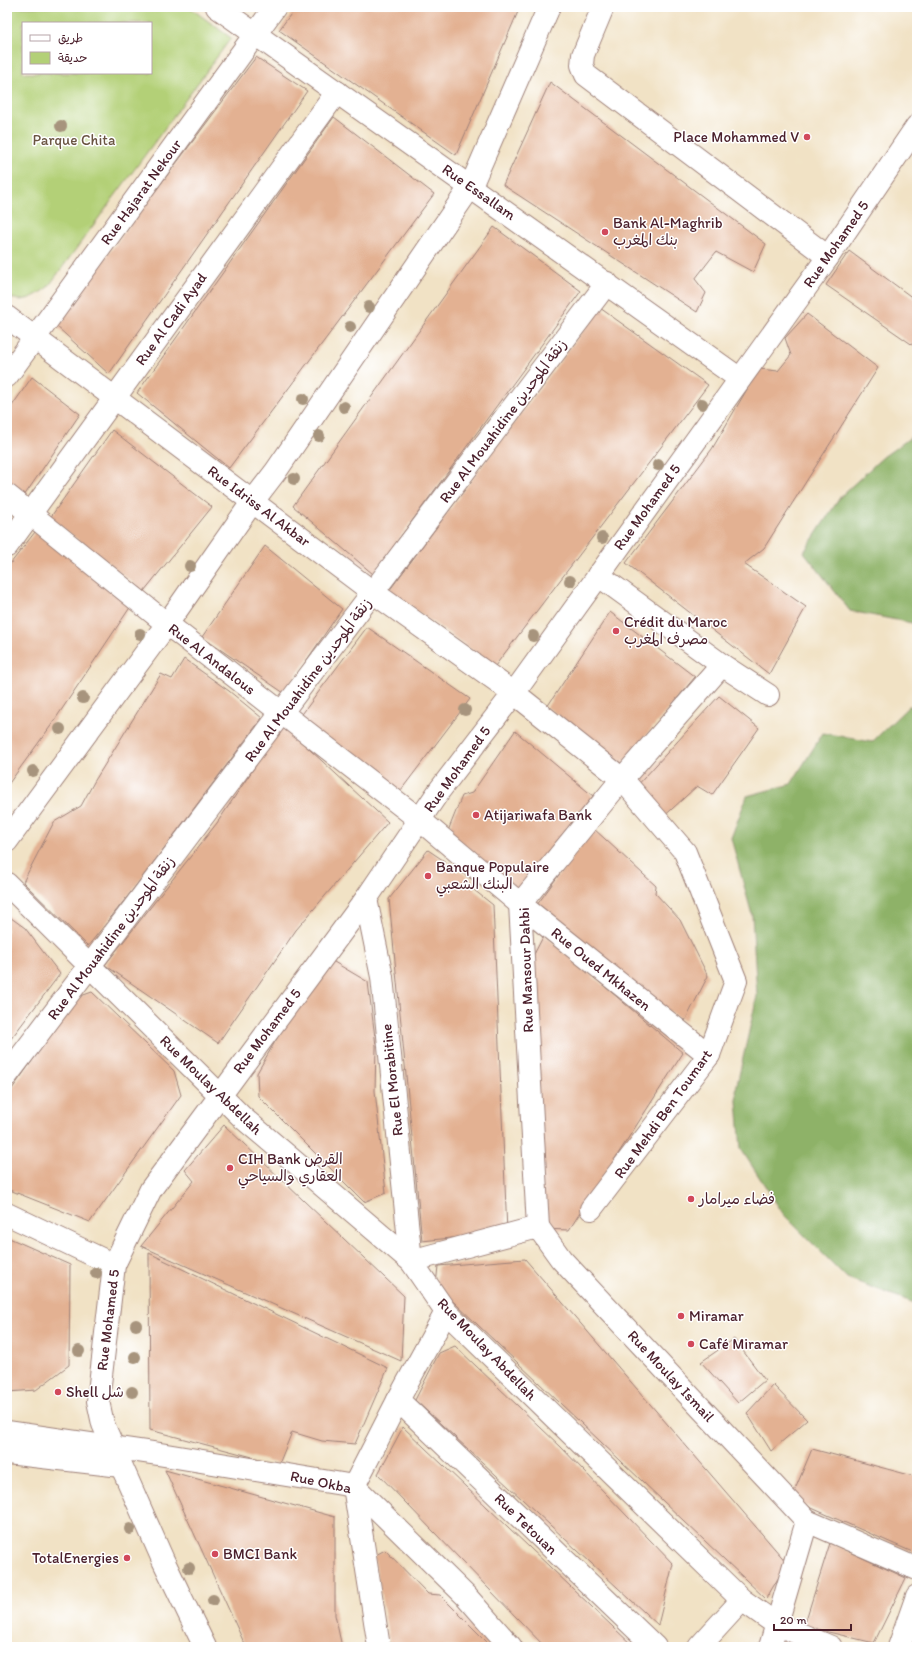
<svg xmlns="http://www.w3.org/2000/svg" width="924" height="1654" font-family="Itim,'Playpen Sans Arabic',sans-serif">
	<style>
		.green { fill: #b3d077; stroke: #7e7851; fill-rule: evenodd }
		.forest { fill: #8eb268; stroke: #6c684a }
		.building { fill: #e3b192 }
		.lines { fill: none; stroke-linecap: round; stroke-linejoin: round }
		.minor-casing { stroke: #9e8078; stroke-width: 24 }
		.minor { stroke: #fff; stroke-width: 22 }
		.tree { fill: #a7947d }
		.poi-dot { fill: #d1495b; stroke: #fff; stroke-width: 1.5 }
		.labels { text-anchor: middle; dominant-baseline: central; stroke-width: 3; stroke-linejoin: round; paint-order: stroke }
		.poi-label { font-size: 15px; fill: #4a1f2b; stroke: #fff; text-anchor: start }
		.park-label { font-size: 15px; fill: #6a5442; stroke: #fff }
		.street-label { font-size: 15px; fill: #4a1f2b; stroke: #fff }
	</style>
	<rect width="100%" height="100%" fill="#fff"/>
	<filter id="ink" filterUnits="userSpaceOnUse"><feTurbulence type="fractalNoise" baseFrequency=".025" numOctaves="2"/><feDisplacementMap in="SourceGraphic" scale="8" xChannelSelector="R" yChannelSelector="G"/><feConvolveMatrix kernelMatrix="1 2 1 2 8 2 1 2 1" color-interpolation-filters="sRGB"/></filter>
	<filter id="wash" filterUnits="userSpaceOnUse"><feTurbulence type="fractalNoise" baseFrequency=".012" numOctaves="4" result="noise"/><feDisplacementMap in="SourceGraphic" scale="16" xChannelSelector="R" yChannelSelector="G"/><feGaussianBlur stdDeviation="0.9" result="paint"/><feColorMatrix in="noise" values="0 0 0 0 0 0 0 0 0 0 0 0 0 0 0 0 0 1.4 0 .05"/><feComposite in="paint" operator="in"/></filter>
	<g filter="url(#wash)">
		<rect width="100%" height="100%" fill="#f1e2c5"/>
		<path class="green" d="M 7,7 L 189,7 L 231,38 L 48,287 C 36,296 21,306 7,295 ZM 23,23 L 151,23 L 151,73 L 23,73 Z"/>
		<g class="forest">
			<polygon points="917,433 917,624 850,611 804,552 841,496 883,457"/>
			<polygon points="909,706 917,706 917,1304 847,1278 784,1215 741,1149 736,1089 757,996 752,915 731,838 747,796 791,784 823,733 872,742"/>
		</g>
		<g id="blocks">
			<g class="building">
				<polygon points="296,7 520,7 456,155 279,30"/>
				<polygon points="256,57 307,91 109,374 55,325"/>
				<polygon points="550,82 766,244 753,272 716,252 695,279 706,293 697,312 503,185"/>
				<polygon points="334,117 434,194 229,468 137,393"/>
				<polygon points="494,227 581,291 373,574 293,506"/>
				<polygon points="849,251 917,301 917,348 826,285"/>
				<polygon points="600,308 708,385 495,666 389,591"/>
				<polygon points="807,314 878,368 764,548 744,564 806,607 769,674 626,563 712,449 759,369 778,371 791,355 785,338"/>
				<polygon points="32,377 80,414 24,496 7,482 7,413"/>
				<polygon points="112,430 212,507 144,591 50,518"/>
				<polygon points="35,532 135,600 50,727 7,786 7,568"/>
				<polygon points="265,546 342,609 284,693 202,637"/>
				<polygon points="610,612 695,677 622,764 547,707"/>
				<polygon points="367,627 470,699 398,794 297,721"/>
				<polygon points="184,659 229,691 262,718 131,892 88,946 23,882 54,822 81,806 94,782 161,674 172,679"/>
				<polygon points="719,696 759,728 712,795 697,786 660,820 635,788"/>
				<polygon points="283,725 388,822 296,930 218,1043 105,965 217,823"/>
				<polygon points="515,731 593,796 517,890 448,831 462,796 472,793"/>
				<polygon points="593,828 656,886 655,893 680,920 708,976 685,1021 630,990 534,909"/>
				<polygon points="428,850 474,881 474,890 493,905 507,1232 422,1241 389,899"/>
				<polygon points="7,915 25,928 60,974 7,1044"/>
				<polygon points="544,935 683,1053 569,1230 543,1229 528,966"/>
				<polygon points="329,959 368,982 376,1046 375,1091 386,1193 364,1202 258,1096 257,1073 291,1014"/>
				<polygon points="92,992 174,1071 181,1095 90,1222 7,1189 7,1096 78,997"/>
				<polygon points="224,1125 404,1296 401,1361 141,1246 194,1181 185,1170"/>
				<polygon points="7,1237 70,1265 69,1365 36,1390 7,1392"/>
				<polygon points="149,1253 388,1368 355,1444 322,1441 292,1432 279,1464 150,1430"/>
				<polygon points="525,1259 787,1563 766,1599 436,1285 438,1266"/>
				<polygon points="734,1339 765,1380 738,1403 701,1362"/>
				<polygon points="455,1346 561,1447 673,1564 658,1625 415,1400 439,1353"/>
				<polygon points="773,1385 807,1420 771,1451 747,1413"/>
				<polygon points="403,1427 634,1647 545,1647 378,1474"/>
				<polygon points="812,1449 917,1477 917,1554 791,1499"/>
				<polygon points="165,1470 335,1517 335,1615 342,1647 246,1647"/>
				<polygon points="830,1543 906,1578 874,1643 804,1626"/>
				<polygon points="385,1550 428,1594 440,1595 492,1647 390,1647 374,1556"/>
				<polygon points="791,1642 802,1647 790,1647"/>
			</g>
		</g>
	</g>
	<g filter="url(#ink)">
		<use href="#blocks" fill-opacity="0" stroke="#9e8078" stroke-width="1"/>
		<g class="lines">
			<g class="minor-casing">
				<g id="minor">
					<polyline points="217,7 740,379"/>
					<polyline points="603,7 583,55 582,65 586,75 828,257"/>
					<polyline points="7,317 374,593 514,693 622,779 685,852 736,981 709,1055 591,1209"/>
					<polyline points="7,376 275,7"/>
					<polyline points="7,495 167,624 420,820 520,904 709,1055"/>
					<polyline points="7,546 337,92"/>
					<polyline points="598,575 722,665 768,695"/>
					<polyline points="7,841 167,624 253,501 276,471 471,186 549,7"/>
					<polyline points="7,884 243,1118 411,1261 446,1312 742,1600 776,1624 831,1647"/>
					<polyline points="366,899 382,977 411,1261 538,1227"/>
					<polyline points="7,1075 607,283"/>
					<polyline points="7,1214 114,1265"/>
					<polyline points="538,1227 520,904 622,779 722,665"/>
					<polyline points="538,1227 561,1259 807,1521 917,1569"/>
					<polyline points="398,1400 655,1647"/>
					<polyline points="7,1432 159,1454 354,1486 466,1596 511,1647"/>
					<polyline points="7,1453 121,1466"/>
					<polyline points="205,1647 163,1560 103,1424 98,1401 114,1265 151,1189 366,899 439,791 514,693 828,257 917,126"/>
					<polyline points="379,1647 354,1486 398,1400 446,1312"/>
					<polyline points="699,1647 742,1600"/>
					<polyline points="770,1647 807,1521"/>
					<polyline points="899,1647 917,1596"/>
				</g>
			</g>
			<use href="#minor" class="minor"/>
		</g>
		<g class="tree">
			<circle cx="61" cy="126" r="6"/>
			<circle cx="369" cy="307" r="6"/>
			<circle cx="350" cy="327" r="6"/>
			<circle cx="303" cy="399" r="6"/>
			<circle cx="702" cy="404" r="6"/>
			<circle cx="344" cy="407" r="6"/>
			<circle cx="319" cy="436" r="6"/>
			<circle cx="658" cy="465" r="6"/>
			<circle cx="294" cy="479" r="6"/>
			<circle cx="602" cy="538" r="6"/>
			<circle cx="190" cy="566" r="6"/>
			<circle cx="570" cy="581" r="6"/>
			<circle cx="140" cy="634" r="6"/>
			<circle cx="533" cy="636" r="6"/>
			<circle cx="83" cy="698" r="6"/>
			<circle cx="465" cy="710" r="6"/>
			<circle cx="60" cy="729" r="6"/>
			<circle cx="33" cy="771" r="6"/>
			<circle cx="96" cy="1273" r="6"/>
			<circle cx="136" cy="1325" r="6"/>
			<circle cx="79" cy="1351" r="6"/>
			<circle cx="135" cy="1357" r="6"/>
			<circle cx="132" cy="1392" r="6"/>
			<circle cx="130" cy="1529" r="6"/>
			<circle cx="189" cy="1568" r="6"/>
			<circle cx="213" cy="1600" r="6"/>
		</g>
	</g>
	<g class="poi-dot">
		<circle cx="807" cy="137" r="4"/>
		<circle cx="605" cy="232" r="4"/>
		<circle cx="616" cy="631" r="4"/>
		<circle cx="476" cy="815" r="4"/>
		<circle cx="428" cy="876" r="4"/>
		<circle cx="230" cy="1168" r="4"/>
		<circle cx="691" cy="1199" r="4"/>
		<circle cx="681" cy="1316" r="4"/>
		<circle cx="691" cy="1344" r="4"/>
		<circle cx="58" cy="1392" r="4"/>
		<circle cx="215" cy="1554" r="4"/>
		<circle cx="127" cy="1558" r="4"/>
	</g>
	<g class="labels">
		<g class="poi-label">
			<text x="799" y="137" text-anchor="end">Place Mohammed V</text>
			<text x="613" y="223">Bank Al-Maghrib<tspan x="613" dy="17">بنك المغرب</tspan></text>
			<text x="624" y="622">Crédit du Maroc<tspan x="624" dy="17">مصرف المغرب</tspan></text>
			<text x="484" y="815">Atijariwafa Bank</text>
			<text x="436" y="867">Banque Populaire<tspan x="436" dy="17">البنك الشعبي</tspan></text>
			<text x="238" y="1159">CIH Bank القرض<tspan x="238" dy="17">العقاري والسياحي</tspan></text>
			<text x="699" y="1199">فضاء ميرامار</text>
			<text x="689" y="1316">Miramar</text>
			<text x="699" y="1344">Café Miramar</text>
			<text x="66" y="1392">Shell شل</text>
			<text x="223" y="1554">BMCI Bank</text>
			<text x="119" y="1558" text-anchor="end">TotalEnergies</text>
		</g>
		<g class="park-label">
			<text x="74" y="140">Parque Chita</text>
		</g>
		<g class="street-label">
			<text transform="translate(141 192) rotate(-54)">Rue Hajarat Nekour</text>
			<text transform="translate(479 192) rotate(35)">Rue Essallam</text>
			<text transform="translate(836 244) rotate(-55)">Rue Mohamed 5</text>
			<text transform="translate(171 319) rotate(-54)">Rue Al Cadi Ayad</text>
			<text transform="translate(503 421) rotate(-53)">Rue Al Mouahidine زنقة الموحدين</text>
			<text transform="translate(259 506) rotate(37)">Rue Idriss Al Akbar</text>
			<text transform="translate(647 507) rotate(-54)">Rue Mohamed 5</text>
			<text transform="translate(212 659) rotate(38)">Rue Al Andalous</text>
			<text transform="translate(308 680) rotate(-53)">Rue Al Mouahidine زنقة الموحدين</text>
			<text transform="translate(457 769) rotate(-54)">Rue Mohamed 5</text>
			<text transform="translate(111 938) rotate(-53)">Rue Al Mouahidine زنقة الموحدين</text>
			<text transform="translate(601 969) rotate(39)">Rue Oued Mkhazen</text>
			<text transform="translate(526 970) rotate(-92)">Rue Mansour Dahbi</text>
			<text transform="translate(267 1031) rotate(-53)">Rue Mohamed 5</text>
			<text transform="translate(392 1080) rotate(-96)">Rue El Morabitine</text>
			<text transform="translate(211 1085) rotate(44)">Rue Moulay Abdellah</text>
			<text transform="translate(663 1114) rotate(-54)">Rue Mehdi Ben Toumart</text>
			<text transform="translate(108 1320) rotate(-83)">Rue Mohamed 5</text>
			<text transform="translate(487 1349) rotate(46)">Rue Moulay Abdellah</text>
			<text transform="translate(671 1376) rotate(47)">Rue Moulay Ismail</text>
			<text transform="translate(321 1482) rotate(12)">Rue Okba</text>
			<text transform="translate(526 1524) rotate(44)">Rue Tetouan</text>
		</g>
	</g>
	<rect width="924" height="1654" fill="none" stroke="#fff" stroke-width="24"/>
	<rect x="22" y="22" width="130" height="52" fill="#ffffff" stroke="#b7a5aa"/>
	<rect x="30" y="35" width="20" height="6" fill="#ffffff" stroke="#b7a5aa"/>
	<text x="58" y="42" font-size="12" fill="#4a1f2b">طريق</text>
	<rect x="30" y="52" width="20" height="12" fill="#b3d077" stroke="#b7a5aa"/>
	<text x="58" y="62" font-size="12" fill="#4a1f2b">حديقة</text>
	<path d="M774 1624v6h77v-6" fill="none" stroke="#4a1f2b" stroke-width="2"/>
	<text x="780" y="1624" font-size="12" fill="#4a1f2b" stroke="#ffffff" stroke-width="3" paint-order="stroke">20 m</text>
</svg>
